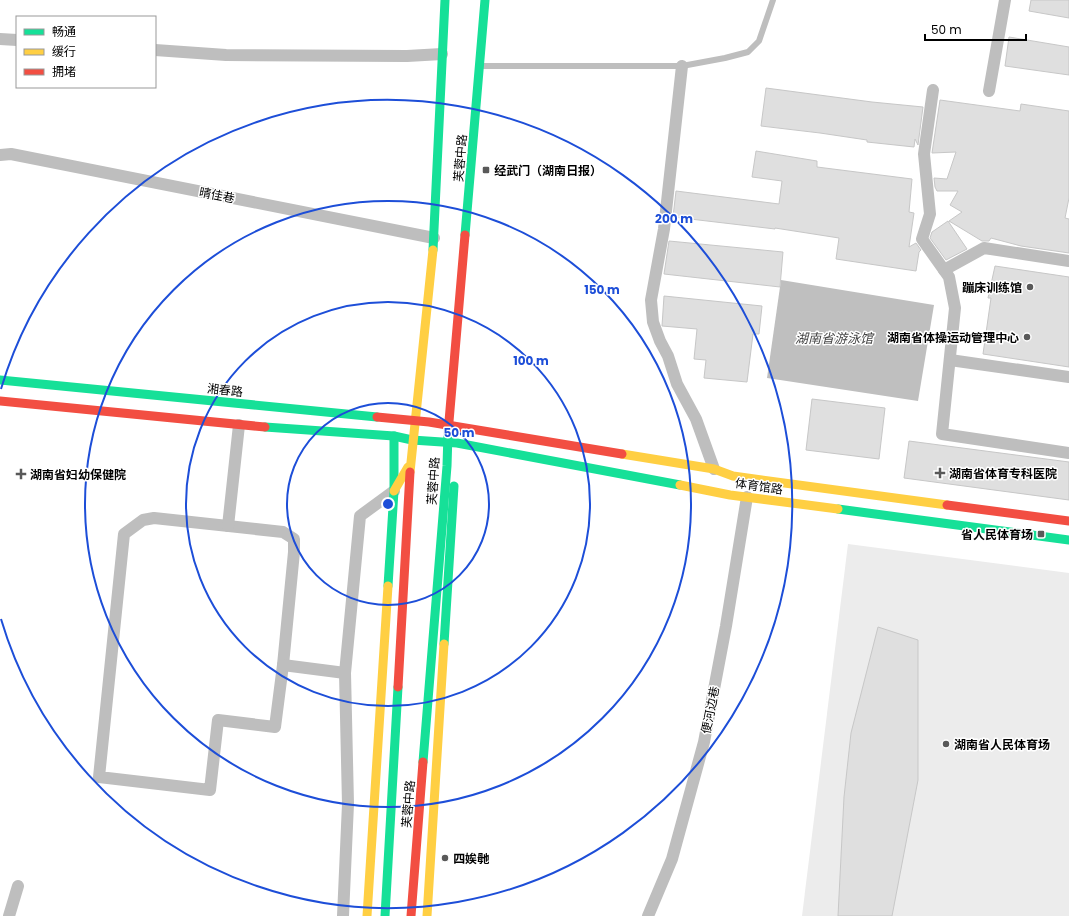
<svg xmlns="http://www.w3.org/2000/svg" width="1069" height="916" font-family="Poppins,'Noto Sans SC',sans-serif">
	<style>
		.green { fill: #ececec }
		.water { fill: #bfbfbf }
		.building { fill: #dfdfdf; stroke: #c7c7c7 }
		.lines { fill: none; stroke-linecap: round; stroke-linejoin: round }
		.lane { stroke: #bebebe; stroke-width: 6 }
		.street { stroke: #bebebe; stroke-width: 12 }
		.fast { stroke: #16e098; stroke-width: 9 }
		.slow { stroke: #ffcf43; stroke-width: 9 }
		.jam { stroke: #f24e42; stroke-width: 9 }
		.ring { fill: none; stroke: #1d4ed8; stroke-width: 2 }
		.poi-dot { fill: #595959; stroke: #fff; stroke-width: 1.5 }
		.labels { text-anchor: middle; dominant-baseline: central; stroke-width: 3; stroke-linejoin: round; paint-order: stroke }
		.street-label { font-size: 12px; fill: #000; stroke: #fff }
		.poi-label { font-size: 12px; font-weight: bold; fill: #000; stroke: #fff; text-anchor: start }
		.water-label { font-size: 13px; font-style: italic; fill: #444; stroke: #fff }
		.centre { fill: #1d4ed8; stroke: #fff; stroke-width: 2 }
		.ring-label { font-size: 12px; text-anchor: middle; font-weight: bold; fill: #1d4ed8; stroke: #fff; stroke-width: 3; stroke-linejoin: round; paint-order: stroke }
	</style>
	<rect width="100%" height="100%" fill="#fff"/>
	<polygon class="green" points="848,544 1069,573 1069,916 802,916"/>
	<polygon class="water" points="781,280 934,305 918,401 767,378"/>
	<g class="building">
		<polygon points="1031,0 1069,0 1069,18 1029,11"/>
		<polygon points="1009,37 1069,47 1069,75 1005,66"/>
		<polygon points="766,88 872,102 923,107 918,145 915,139 914,147 867,142 867,140 820,133 761,126"/>
		<polygon points="940,100 1020,111 1021,104 1069,111 1069,198 1065,218 1069,219 1069,253 1021,246 991,238 989,241 982,241 949,221 962,212 950,205 958,191 937,191 935,187 934,178 947,179 956,152 932,153"/>
		<polygon points="756,151 817,161 817,167 912,179 909,212 914,213 909,247 916,243 921,250 919,252 916,271 836,259 839,238 775,228 775,229 673,217 676,191 779,204 782,181 752,177"/>
		<polygon points="948,221 967,249 946,260 930,238 932,232"/>
		<polygon points="669,241 783,252 780,287 664,274"/>
		<polygon points="995,266 1069,277 1069,367 983,354 991,298 988,298"/>
		<polygon points="664,296 762,306 759,334 753,334 747,382 704,378 706,360 694,359 697,329 662,326"/>
		<polygon points="812,399 885,408 879,459 806,450"/>
		<polygon points="909,441 1069,462 1069,500 904,478"/>
		<polygon points="878,627 918,640 918,780 892,916 838,916 844,797 851,733"/>
	</g>
	<g class="lines">
		<polyline class="lane" points="482,66 682,66 725,58 748,52 759,41 773,0"/>
		<g class="street">
			<polyline points="0,39 17,40"/>
			<polyline points="155,50 226,55 407,56 442,54"/>
			<polyline points="682,66 664,229 651,300 653,322 660,341 668,356 677,384 696,419 714,469"/>
			<polyline points="933,90 924,154 930,214 922,239 949,277 955,308 942,434 1069,453"/>
			<polyline points="989,91 1005,0"/>
			<polyline points="0,155 11,154 434,238"/>
			<polyline points="944,270 984,248 1069,261"/>
			<polyline points="950,360 1069,377"/>
			<polygon points="154,518 283,532 294,539 294,552 283,665 275,727 218,720 210,790 99,777 124,534 143,520"/>
			<polyline points="228,526 239,425"/>
			<polyline points="283,665 345,673"/>
			<polyline points="9,916 18,886"/>
			<polyline points="343,916 348,804 345,673 360,516 394,491"/>
			<polyline points="648,916 672,859 704,742 726,626 747,497"/>
		</g>
		<g class="fast">
			<polyline points="465,235 485,0"/>
			<polyline points="433,250 445,0"/>
			<polyline points="0,380 377,417"/>
			<polyline points="265,427 394,436 412,440 457,443 680,485"/>
			<polyline points="838,509 1069,540"/>
			<polyline points="388,586 394,491 394,436"/>
			<polyline points="444,644 454,486"/>
			<polyline points="423,762 447,466 448,433"/>
			<polyline points="385,916 398,687"/>
		</g>
		<g class="slow">
			<polyline points="622,454 714,469 733,476 947,505"/>
			<polyline points="410,472 433,250"/>
			<polyline points="680,485 730,495 838,509"/>
			<polyline points="394,491 408,467"/>
			<polyline points="367,916 388,586"/>
			<polyline points="427,916 444,644"/>
		</g>
		<g class="jam">
			<polyline points="0,401 265,427"/>
			<polyline points="377,417 429,422 622,454"/>
			<polyline points="448,433 465,235"/>
			<polyline points="947,505 1069,521"/>
			<polyline points="398,687 410,472"/>
			<polyline points="411,916 423,762"/>
		</g>
	</g>
	<g class="ring">
		<circle cx="388" cy="504" r="101"/>
		<circle cx="388" cy="504" r="202"/>
		<circle cx="388" cy="504" r="303"/>
		<path d="M1 389A404 404 0 1 1 1 619"/>
	</g>
	<g class="poi-dot">
		<rect x="482" y="166" width="8" height="8" rx="2"/>
		<circle cx="1030" cy="287" r="4"/>
		<circle cx="1027" cy="337" r="4"/>
		<path d="M938 467h4v4h4v4h-4v4h-4v-4h-4v-4h4z"/>
		<path d="M19 468h4v4h4v4h-4v4h-4v-4h-4v-4h4z"/>
		<rect x="1037" y="530" width="8" height="8" rx="2"/>
		<circle cx="946" cy="744" r="4"/>
		<circle cx="445" cy="858" r="4"/>
	</g>
	<g class="labels">
		<g class="street-label">
			<text transform="translate(460 158) rotate(-85)">芙蓉中路</text>
			<text transform="translate(217 195) rotate(11)">晴佳巷</text>
			<text transform="translate(225 390) rotate(6)">湘春路</text>
			<text transform="translate(433 481) rotate(-86)">芙蓉中路</text>
			<text transform="translate(759 486) rotate(8)">体育馆路</text>
			<text transform="translate(710 710) rotate(-79)">便河边巷</text>
			<text transform="translate(408 804) rotate(-85)">芙蓉中路</text>
		</g>
		<g class="poi-label">
			<text x="494" y="170">经武门（湖南日报）</text>
			<text x="1022" y="287" text-anchor="end">蹦床训练馆</text>
			<text x="1019" y="337" text-anchor="end">湖南省体操运动管理中心</text>
			<text x="949" y="473">湖南省体育专科医院</text>
			<text x="30" y="474">湖南省妇幼保健院</text>
			<text x="1033" y="534" text-anchor="end">省人民体育场</text>
			<text x="954" y="744">湖南省人民体育场</text>
			<text x="453" y="858">四娭毑</text>
		</g>
		<g class="water-label">
			<text x="834" y="338">湖南省游泳馆</text>
		</g>
	</g>
	<circle cx="388" cy="504" r="6" class="centre"/>
	<g class="ring-label">
		<text x="674" y="223">200 m</text>
		<text x="602" y="294">150 m</text>
		<text x="531" y="365">100 m</text>
		<text x="459" y="437">50 m</text>
	</g>
	<rect x="16" y="16" width="140" height="72" fill="#ffffff" stroke="#999999"/>
	<rect x="24" y="29" width="20" height="6" fill="#16e098" stroke="#999999"/>
	<text x="52" y="36" font-size="12" fill="#000000">畅通</text>
	<rect x="24" y="49" width="20" height="6" fill="#ffcf43" stroke="#999999"/>
	<text x="52" y="56" font-size="12" fill="#000000">缓行</text>
	<rect x="24" y="69" width="20" height="6" fill="#f24e42" stroke="#999999"/>
	<text x="52" y="76" font-size="12" fill="#000000">拥堵</text>
	<path d="M925 34v6h101v-6" fill="none" stroke="#000000" stroke-width="2"/>
	<text x="931" y="34" font-size="12" fill="#000000" stroke="#ffffff" stroke-width="3" paint-order="stroke">50 m</text>
</svg>
